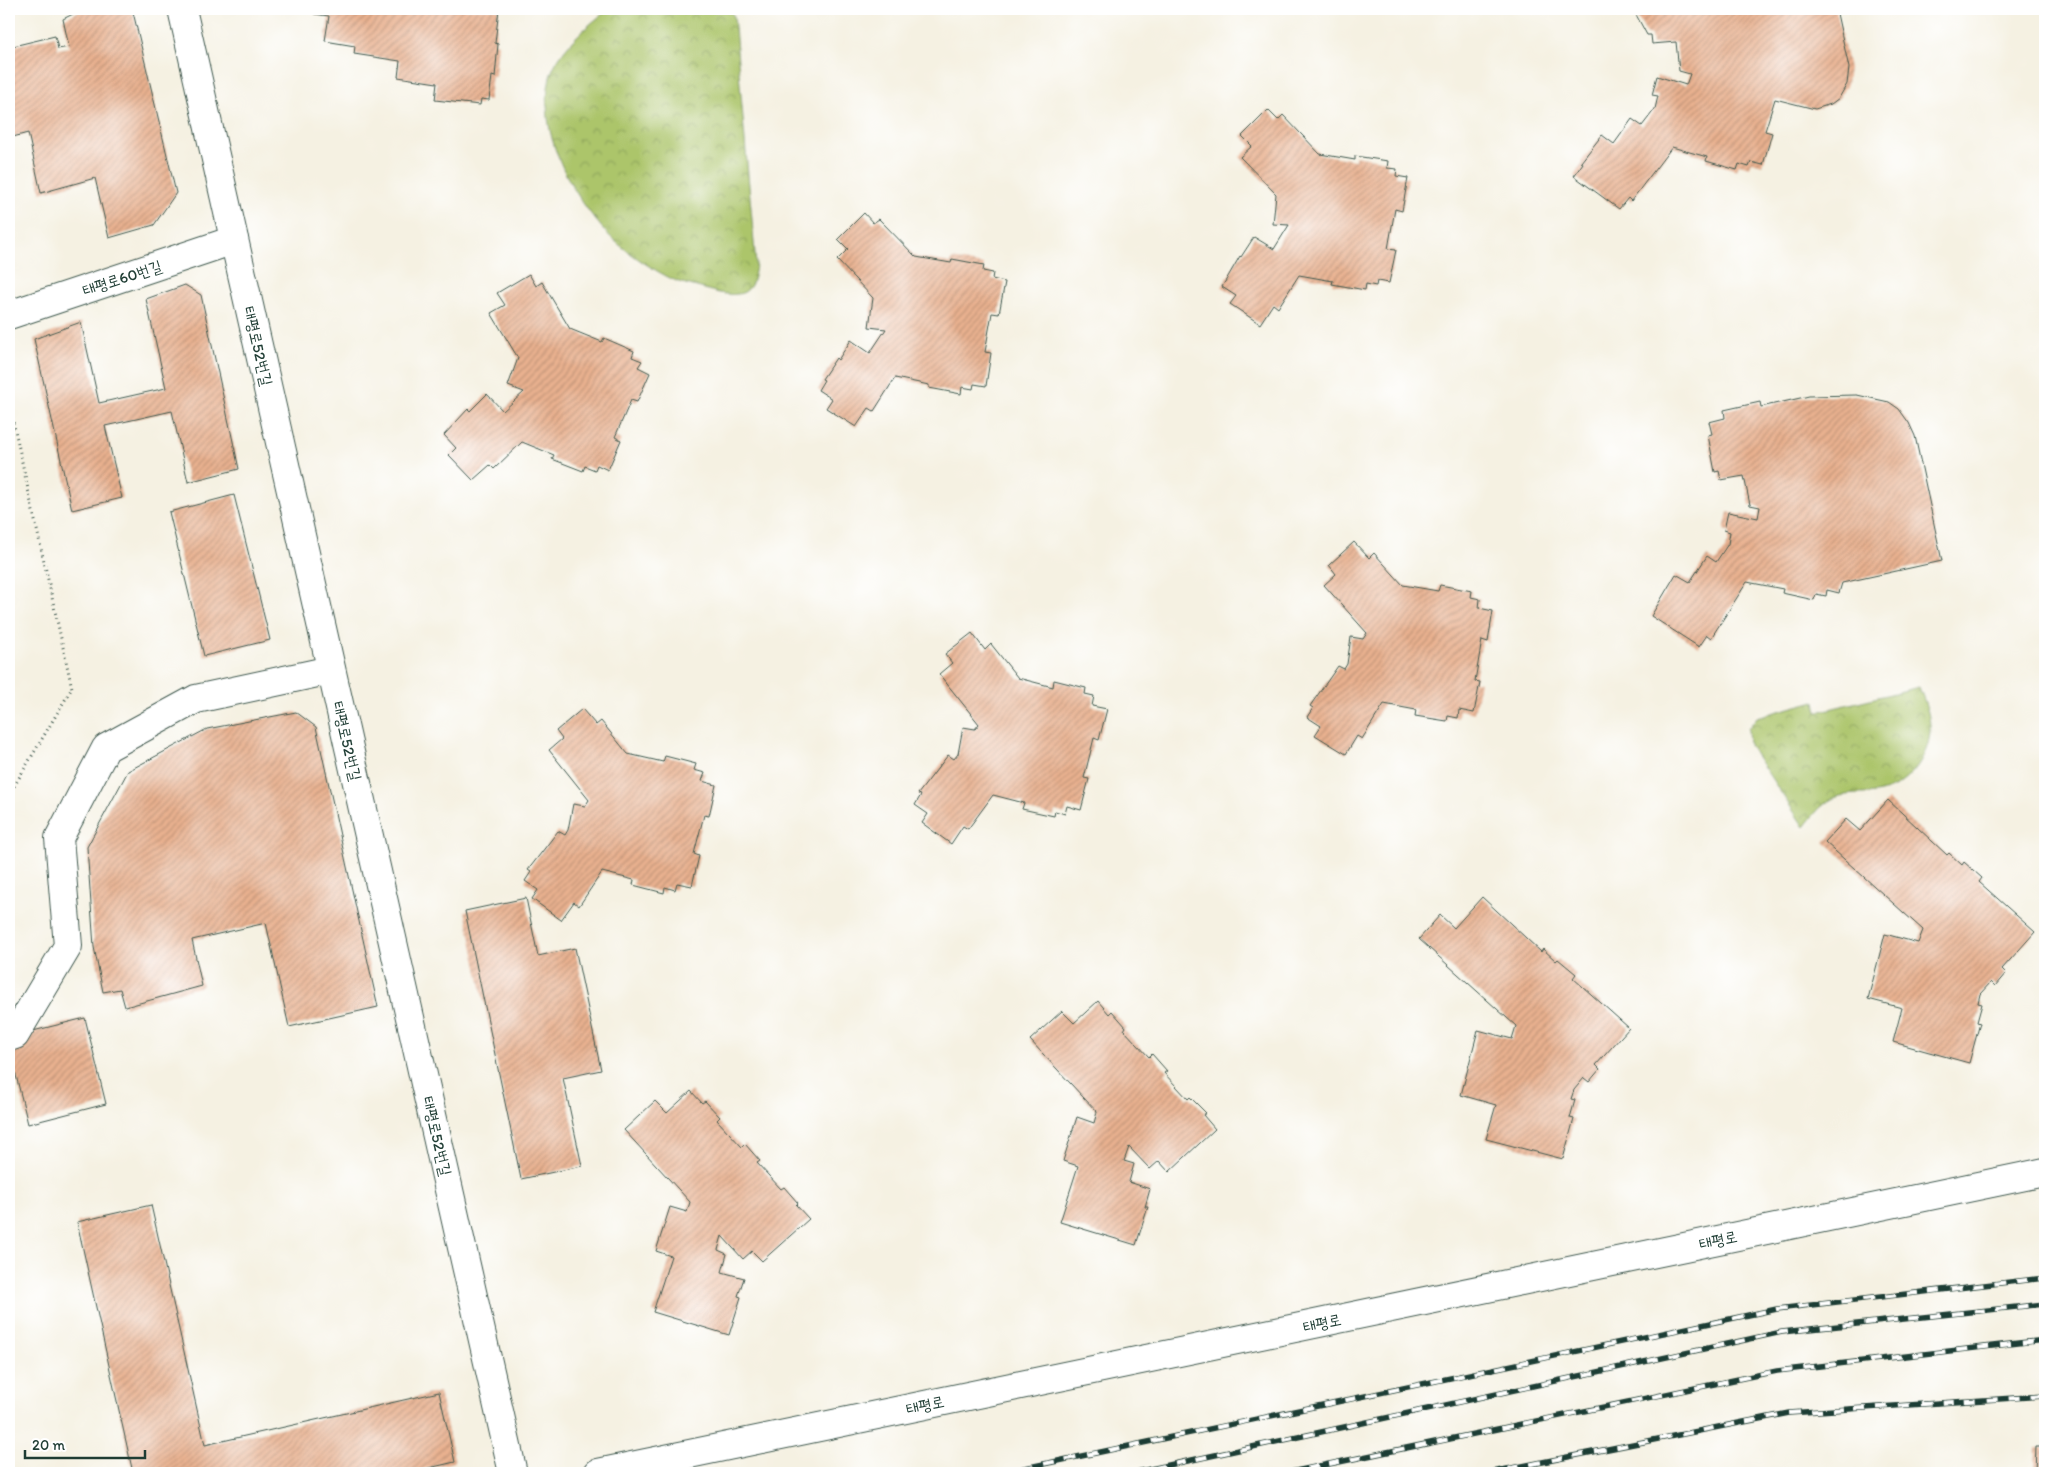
<svg xmlns="http://www.w3.org/2000/svg" width="2054" height="1482" font-family="Itim,'Poor Story',sans-serif">
	<style>
		.park { fill: url(#park-crowns); stroke: #668150 }
		.building { fill: url(#building-hatch) }
		.lines { fill: none; stroke-linecap: round; stroke-linejoin: round }
		.street-casing { stroke: #3f584e; stroke-width: 30 }
		.secondary-casing { stroke: #3f584e; stroke-width: 30 }
		.path { stroke: #3f584e; stroke-width: 3; stroke-dasharray: 1 4; stroke-linecap: butt }
		.street { stroke: #fff; stroke-width: 28 }
		.secondary { stroke: #fff; stroke-width: 28 }
		.rail-casing { stroke: #1f3d34; stroke-width: 5.5 }
		.rail { stroke: #fff; stroke-width: 4; stroke-dasharray: 11; stroke-linecap: butt }
		.labels { text-anchor: middle; dominant-baseline: central; stroke-width: 4; stroke-linejoin: round; paint-order: stroke }
		.street-label { font-size: 16px; fill: #1f3d34; stroke: #fff }
	</style>
	<defs>
		<pattern id="park-crowns" width="20" height="18" patternUnits="userSpaceOnUse" patternTransform="scale(1.25)"><rect width="20" height="18" fill="#acc56b"/><path d="M2 6a3 3 0 1 1 6 0M12 15a3 3 0 1 1 6 0" fill="none" stroke="#8ba159"/></pattern>
		<pattern id="building-hatch" width="6" height="6" patternUnits="userSpaceOnUse" patternTransform="scale(1.25)"><rect width="6" height="6" fill="#e9b18f"/><path d="M-1 1l2-2M0 6l6-6M5 7l2-2" fill="none" stroke="#bc9176"/></pattern>
	</defs>
	<rect width="100%" height="100%" fill="#fff"/>
	<filter id="ink" filterUnits="userSpaceOnUse"><feTurbulence type="fractalNoise" baseFrequency=".02" numOctaves="2"/><feDisplacementMap in="SourceGraphic" scale="10" xChannelSelector="R" yChannelSelector="G"/><feConvolveMatrix kernelMatrix="1 2 1 2 8 2 1 2 1" color-interpolation-filters="sRGB"/></filter>
	<filter id="wash" filterUnits="userSpaceOnUse"><feTurbulence type="fractalNoise" baseFrequency=".0096" numOctaves="4" result="noise"/><feDisplacementMap in="SourceGraphic" scale="20" xChannelSelector="R" yChannelSelector="G"/><feGaussianBlur stdDeviation="1.12" result="paint"/><feColorMatrix in="noise" values="0 0 0 0 0 0 0 0 0 0 0 0 0 0 0 0 0 1.4 0 .05"/><feComposite in="paint" operator="in"/></filter>
	<g filter="url(#wash)">
		<rect width="100%" height="100%" fill="#f5f1e2"/>
		<g class="park">
			<path d="M 609,9 L 728,9 L 734,16 L 756,265 C 754,277 753,292 738,294 C 726,296 712,291 701,288 C 693,286 686,284 679,282 C 658,274 618,247 604,230 C 569,190 537,132 550,77 C 558,49 587,26 609,9 Z"/>
			<path d="M 1919,687 C 1924,699 1930,714 1930,727 C 1931,753 1911,782 1887,790 C 1870,797 1851,791 1834,798 C 1821,804 1812,817 1804,827 L 1749,745 L 1748,729 L 1757,717 L 1815,701 L 1817,712 Z"/>
		</g>
		<g id="blocks">
			<g class="building">
				<polygon points="83,9 127,9 133,12 176,193 154,225 109,238 95,178 41,193 28,133 9,138 9,62 11,61 9,47 55,36 58,49 69,47 63,19"/>
				<polygon points="315,9 499,9 495,43 498,44 495,77 492,76 489,100 481,99 480,105 435,100 437,83 398,77 400,61 354,54 355,46 325,41 329,16 314,14"/>
				<polygon points="1633,9 1836,9 1849,68 1847,84 1839,98 1831,104 1815,109 1775,99 1765,131 1772,133 1763,165 1751,162 1749,167 1739,164 1737,170 1706,161 1707,157 1672,147 1631,201 1628,198 1619,209 1574,176 1583,163 1581,162 1602,135 1614,144 1632,119 1642,126 1655,109 1658,96 1652,95 1657,76 1686,85 1690,74 1679,71 1676,42 1652,44 1651,35 1647,35"/>
				<polygon points="1268,110 1278,120 1283,115 1320,154 1355,160 1355,156 1388,161 1387,168 1397,169 1396,176 1408,178 1402,211 1395,209 1388,249 1396,250 1389,283 1377,281 1376,286 1366,284 1365,290 1332,284 1333,281 1299,275 1278,308 1273,304 1260,324 1230,304 1236,296 1222,287 1240,256 1241,257 1254,237 1274,249 1289,225 1273,224 1276,194 1240,157 1252,146 1242,136"/>
				<polygon points="864,213 873,223 879,219 916,257 951,263 952,259 984,265 983,271 993,273 992,279 1005,282 999,314 992,313 985,352 991,353 986,386 974,384 973,389 962,387 961,394 929,388 929,385 895,378 874,411 869,408 856,427 826,408 832,399 818,390 824,380 822,379 836,358 838,360 851,340 870,353 886,329 869,327 873,298 837,260 848,249 838,239"/>
				<polygon points="529,274 536,286 542,282 570,329 602,342 604,338 634,351 632,357 642,361 638,367 650,373 637,402 631,400 615,437 621,440 608,470 597,465 595,470 585,466 583,471 552,459 554,455 522,442 494,469 490,465 473,480 449,455 456,448 444,435 468,409 470,411 487,394 503,411 524,392 508,386 518,358 491,313 505,305 497,293"/>
				<polygon points="185,285 201,295 239,469 188,482 172,411 105,426 122,498 72,510 34,339 81,322 99,403 166,388 146,299"/>
				<polygon points="1857,395 1889,402 1899,409 1909,423 1915,436 1942,561 1842,583 1839,593 1827,590 1826,596 1816,594 1814,600 1782,593 1783,589 1747,582 1711,638 1707,635 1699,647 1651,616 1676,574 1690,582 1707,556 1716,562 1728,544 1730,532 1724,530 1728,512 1758,518 1760,507 1750,505 1744,476 1721,480 1719,471 1715,472 1708,435 1712,434 1709,422 1725,418 1724,410 1760,402 1761,407 1809,396"/>
				<polygon points="234,495 270,640 204,656 169,512"/>
				<polygon points="1354,542 1369,558 1374,553 1403,585 1438,591 1440,585 1472,591 1471,597 1480,599 1479,608 1493,611 1488,642 1482,640 1475,681 1480,682 1474,713 1459,710 1458,718 1448,716 1447,721 1415,716 1416,710 1384,704 1362,739 1357,736 1346,754 1315,735 1321,726 1307,717 1313,708 1310,706 1338,666 1344,669 1347,664 1351,637 1363,639 1367,633 1324,585 1336,574 1329,565"/>
				<polygon points="972,633 985,650 991,644 1018,678 1053,687 1054,680 1086,688 1085,694 1094,696 1092,706 1107,709 1099,740 1094,738 1084,778 1089,779 1081,810 1067,806 1065,814 1055,811 1054,816 1022,809 1024,803 993,795 968,829 963,826 951,844 922,823 928,814 915,805 921,795 918,794 948,755 954,759 958,754 963,727 975,729 979,724 939,674 952,663 945,654"/>
				<polygon points="582,709 596,725 601,721 628,754 663,762 665,756 696,764 694,770 705,773 702,781 716,785 709,816 704,815 694,854 699,856 692,886 677,883 675,890 665,887 664,893 633,885 634,880 602,872 579,906 574,902 561,920 532,899 538,890 525,881 531,872 528,870 558,831 565,835 568,830 573,804 585,806 589,800 549,750 562,739 556,731"/>
				<polygon points="296,712 316,727 378,1007 289,1027 266,923 192,940 202,986 125,1007 120,989 103,992 94,947 87,847 128,771 207,729"/>
				<polygon points="1888,800 1947,855 1949,853 1962,865 1964,862 1982,878 1979,882 2035,932 2002,969 2006,973 1995,986 1991,982 1980,994 1978,1003 1982,1004 1977,1022 1980,1023 1969,1063 1893,1042 1902,1008 1868,999 1885,934 1918,943 1923,930 1825,842 1846,819 1860,831"/>
				<polygon points="1482,897 1541,952 1543,949 1556,961 1558,959 1576,974 1573,978 1629,1028 1596,1065 1600,1069 1589,1082 1584,1078 1574,1090 1571,1099 1575,1100 1570,1118 1574,1119 1563,1159 1486,1139 1496,1105 1461,1095 1478,1030 1512,1039 1516,1026 1419,939 1440,915 1454,928"/>
				<polygon points="526,898 538,956 575,948 601,1070 563,1078 582,1166 521,1179 465,911"/>
				<polygon points="1098,1001 1109,1014 1112,1011 1126,1027 1124,1030 1149,1057 1152,1054 1167,1071 1164,1073 1188,1099 1190,1097 1206,1113 1203,1115 1215,1129 1169,1172 1159,1161 1150,1169 1129,1147 1124,1161 1134,1164 1129,1182 1150,1189 1145,1207 1148,1207 1136,1245 1060,1222 1078,1166 1063,1161 1077,1117 1094,1123 1097,1112 1030,1040 1062,1011 1074,1023"/>
				<polygon points="85,1018 106,1104 28,1124 9,1047 9,1037"/>
				<polygon points="691,1091 702,1103 705,1101 720,1117 717,1120 742,1147 745,1144 760,1161 757,1163 781,1189 784,1187 798,1203 796,1205 809,1219 762,1261 752,1251 743,1259 722,1236 718,1250 727,1254 722,1272 744,1278 738,1296 741,1297 729,1335 653,1312 671,1256 656,1251 670,1207 687,1212 690,1202 624,1130 655,1101 667,1113"/>
				<polygon points="151,1205 205,1445 439,1392 455,1462 407,1473 133,1473 77,1222"/>
				<polygon points="2036,1447 2045,1447 2045,1473 2035,1473"/>
			</g>
		</g>
	</g>
	<g filter="url(#ink)">
		<use href="#blocks" fill-opacity="0" stroke="#3f584e" stroke-width="1"/>
		<g class="lines">
			<g class="street-casing">
				<g id="street">
					<polyline points="182,9 513,1473"/>
					<polyline points="9,315 234,240"/>
					<polyline points="9,1037 15,1035 68,946 59,838 106,748 196,699 331,670"/>
				</g>
			</g>
			<g class="secondary-casing">
				<polyline id="secondary" points="598,1473 2045,1172"/>
			</g>
			<polyline class="path" points="9,403 72,688 9,795"/>
			<use href="#street" class="street"/>
			<use href="#secondary" class="secondary"/>
			<g class="rail-casing">
				<g id="rail">
					<polyline points="1001,1473 1777,1309 2045,1278"/>
					<polyline points="1132,1473 1782,1332 2045,1304"/>
					<polyline points="1286,1473 1777,1371 2045,1340"/>
					<polyline points="1487,1473 1789,1413 2045,1396"/>
				</g>
			</g>
			<use href="#rail" class="rail"/>
		</g>
	</g>
	<g class="labels">
		<g class="street-label">
			<text transform="translate(122 278) rotate(-18)">태평로60번길</text>
			<text transform="translate(258 346) rotate(77)">태평로52번길</text>
			<text transform="translate(347 741) rotate(77)">태평로52번길</text>
			<text transform="translate(437 1136) rotate(77)">태평로52번길</text>
			<text transform="translate(1718 1240) rotate(-12)">태평로</text>
			<text transform="translate(1322 1323) rotate(-12)">태평로</text>
			<text transform="translate(925 1405) rotate(-12)">태평로</text>
		</g>
	</g>
	<rect width="2054" height="1482" fill="none" stroke="#fff" stroke-width="30"/>
	<path d="M25 1450v8h120v-8" fill="none" stroke="#1f3d34" stroke-width="2.5"/>
	<text x="32" y="1450" font-size="15" fill="#1f3d34" stroke="#ffffff" stroke-width="4" paint-order="stroke">20 m</text>
</svg>
